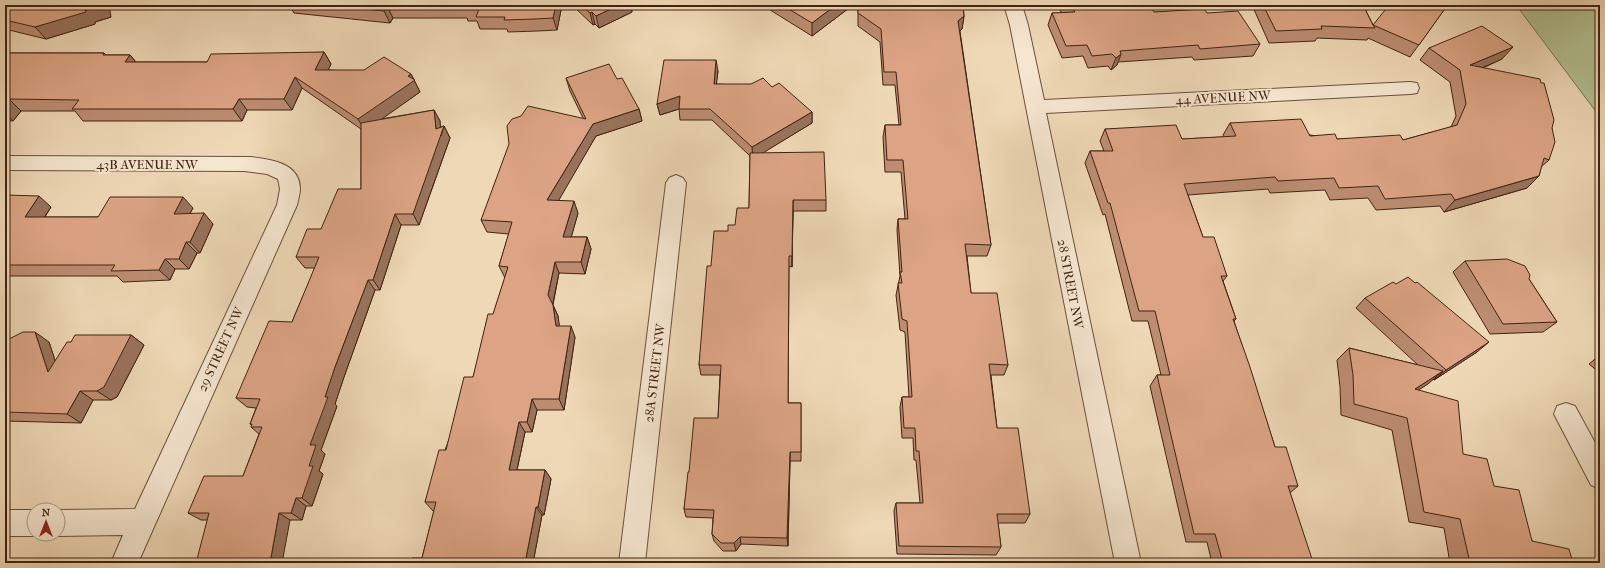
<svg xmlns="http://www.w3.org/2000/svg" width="1605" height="568" viewBox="0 0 1605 568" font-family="'IM FELL French Canon',serif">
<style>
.green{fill:#b3c092;stroke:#7a7252}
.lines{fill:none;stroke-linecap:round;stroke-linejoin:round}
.minor-casing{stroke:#6c503a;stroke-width:2}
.minor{fill:#f5e6d0;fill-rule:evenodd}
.wall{fill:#bd8d72;stroke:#402311}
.shaded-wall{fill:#9a735d;stroke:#402311}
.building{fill:#dca485;stroke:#402311}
.labels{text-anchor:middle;stroke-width:4;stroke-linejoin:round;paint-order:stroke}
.street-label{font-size:13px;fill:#402311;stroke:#f5e6d0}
</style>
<rect width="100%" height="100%" fill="#efd8b6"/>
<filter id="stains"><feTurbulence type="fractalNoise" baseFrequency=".005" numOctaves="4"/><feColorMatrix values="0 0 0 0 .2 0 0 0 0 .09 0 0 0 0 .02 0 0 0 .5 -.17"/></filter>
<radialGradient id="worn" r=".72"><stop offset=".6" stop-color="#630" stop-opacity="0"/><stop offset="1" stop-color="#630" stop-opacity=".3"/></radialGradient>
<!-- green -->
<path class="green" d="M1516 5H1600V117Z"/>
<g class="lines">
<defs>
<path id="minor" d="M1004 5H1022L1028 25 1044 100 1410 82 1417 83 1419 88 1417 93 1410 94 1046 113 1141 563H1115L1010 25Z
M5 156 250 157C271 159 300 163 300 189 300 194 298 200 297 205L138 563H111L123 535 58 536 54 534H58V510L135 509 277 205 280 189 278 179 267 174 244 171 5 170Z
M676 175 683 178 686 183 645 563H619L666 183 669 178Z
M1566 403 1575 406 1600 452V489L1591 485 1554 414 1557 406Z
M5 510H34V534H38L34 536H5Z"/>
</defs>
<!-- minor casing -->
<use href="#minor" class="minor-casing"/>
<!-- minor -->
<use href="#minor" class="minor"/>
</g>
<!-- wall -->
<path class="wall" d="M5 5 111 17 95 22V24L46 39 5 29Z
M289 5H562L557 30 538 31 508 32 507 29H480L477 21H468L467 18H393L390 23 294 13Z
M572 5H631L632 12 599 28 595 24 593 25Z
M767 5H853L812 36 767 8Z
M858 5H963L964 16 962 29 960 31 991 245 987 256H967L971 293 1008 365 1004 375H991L997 428 1030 514 1025 523H998L1001 547 996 555 897 554 894 511 896 503H920L916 460H914L913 438H902L900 407 902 397H909L905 332 900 330 896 295 900 276 897 230 898 219H905L901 172H885L883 137 885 125H899L895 85H883L880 42 858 26Z
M1056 5H1099L1100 7 1154 12 1207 13 1260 44 1253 56 1194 60 1192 57 1118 62 1117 65 1111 70 1108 66 1088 68 1083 56 1062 58 1048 25 1052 13H1062Z
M1252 5H1363L1373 25 1444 10 1410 57 1368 38 1367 40 1317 38 1315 41 1269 43Z
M1429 48 1502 59 1483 68 1552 128 1549 160 1541 167 1539 176 1527 188 1444 212 1440 206 1376 210 1368 198 1330 200 1325 190 1270 193 1268 189 1188 195 1203 237 1227 276 1223 281 1236 319 1234 321 1275 447 1298 486 1290 493 1312 563H1212L1207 542H1186L1150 386 1157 375H1161L1148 321H1132L1105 214 1103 215 1085 163 1090 151H1104L1100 141 1105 129 1182 139 1224 137 1223 135 1230 123 1337 139 1403 140 1451 127 1456 116 1450 82 1420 60Z
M324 52 331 64 328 70 411 74 420 92 381 119 434 110 440 121V127L444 126 450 138 419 225H401L380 290H375L344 377 335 404 337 406 321 450 325 454 319 471 323 474 312 506H306L302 520H201L188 513 243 476 259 434 251 427 252 425 250 424 256 408 247 407 236 398 292 322 315 268H305L296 257 321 229 361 189V129L302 88 292 110H247L242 121H83L75 111H21L13 121 5 120V53H104L106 55H130L136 62H207Z
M718 71 716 84 772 87 812 112V123L762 153 826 200V211H793L792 267 789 266 788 403H801V461H790L788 546 741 544 736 551H723L714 541 712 534 713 518 686 517 684 509 689 472 718 418 720 375H701L699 365 711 266 728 231 735 225 749 208 750 156 712 120H680L679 109 660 115 657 104Z
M566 78 617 79 639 109 642 121 596 136 558 200 578 213 571 237H587L591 249 585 274 559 273 553 305 558 316 559 326 575 337 564 410H537L532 432H525L517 470H545L551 479 544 515H542L533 563H410L422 558 434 511H433L425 502 473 377 505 278 499 266 509 234 487 232 481 220 583 118 570 91Z
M5 195 51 207 45 217H98L193 208 190 213 213 224 200 253H197L189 269H175L170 280 123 282 117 276H5Z
M1465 261 1529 279 1557 322 1543 332 1490 334 1453 272Z
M1365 298 1477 352 1434 380 1433 379 1418 390 1463 454 1494 486 1532 541 1573 563H1450L1444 528 1409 522 1392 430 1341 415 1340 387 1337 360 1349 348 1418 365 1356 308Z
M131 335 144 345 117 397 111 400H93L81 423 5 421V339L49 342 55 361 71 342Z
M1600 355V373L1589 364Z"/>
<!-- shaded-wall -->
<path class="shaded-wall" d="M102 5H109L111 17 95 22V24L46 39 35 27Z
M556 5H562L557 30 553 18Z
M619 5H631L632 12 599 28 596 16Z
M836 5H853L812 36V23Z
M387 6 393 18 390 23 384 11Z
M592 12 595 24 593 25 590 13Z
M964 16 962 29 956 34 958 21Z
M1513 47 1502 59 1461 77 1470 65Z
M324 52 331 64 322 82 315 70Z
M1121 54 1117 65 1111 70 1116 58Z
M130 55 140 67 125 62Z
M716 60 718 71 715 96 714 84Z
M411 74 420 92 365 131 358 119Z
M295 77 302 88 292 110 284 99Z
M680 96 682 108 660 115 657 104Z
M9 99 21 111 13 121 5 112V104Z
M239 99 247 110 242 121 233 109Z
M639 109 642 121 596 136 552 212 547 200 593 124Z
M434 110 440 121 441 136 444 126 450 138 419 225 413 214 436 129Z
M812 112V123L753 159 752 147Z
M1539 176 1527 188 1444 212 1455 200Z
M39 196 51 207 37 228 25 217Z
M183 197 193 208 184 225 174 214Z
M793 200V211L792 267V256Z
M574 201 578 213 568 249 563 237Z
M204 213 213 224 200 253 190 242Z
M395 214 401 225 380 290 373 280Z
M587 237 591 249 585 274 581 262Z
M186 242 197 253 189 269 179 259Z
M165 259 175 269 170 280 159 270Z
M555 262 559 273 552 307 548 295Z
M368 280 375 290 344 377 335 404 337 406 321 450 325 454 319 471 323 474 312 506 302 498 309 466 310 445 325 397 335 367Z
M553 305 558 316 561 337 556 326Z
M571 326 575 337 564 410 559 399Z
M35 332 49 342 62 382 48 372Z
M131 335 144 345 117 397 111 400 97 391Z
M1489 342 1477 352 1434 380 1446 370Z
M1443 371 1428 384 1401 401 1415 389Z
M80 391 93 400 81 423 67 414Z
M532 399 537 410 532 432 527 422Z
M519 422 525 432 515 479 509 470Z
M790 452V461L788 546 787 538Z
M545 470 551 479 544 515 538 507Z
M296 498 306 506 302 520 291 513Z
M536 507 542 515 533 563H525Z
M279 513 290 520 282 563H270Z
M740 537 741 544 736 551 734 543Z"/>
<!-- building -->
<path class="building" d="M5 5H102L85 10 86 12 35 27 5 20Z
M327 5H556L553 18 535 19 504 20 505 17H476L479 9H463L464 6H387L384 11Z
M581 5H619L596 16 592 12 590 13Z
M782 5H836L812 23Z
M858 5H963L964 16 958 21 991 245 965 244 971 293H997L1008 365 989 364 997 428H1018L1030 514H997L1001 547 899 546 896 503H923L919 451H916L915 428H904L902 397H912L907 321 902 319 898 283H902L900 272H902L898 219H908L903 160H887L885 125H901L896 72H884L881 29 858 13Z
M1069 5H1099L1100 7 1134 5H1150L1154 12 1204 9 1207 13 1238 11 1260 44 1200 49 1198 45 1120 51 1121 54 1116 58 1112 54 1092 56 1087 45 1066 46 1052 13 1075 12Z
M1263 5H1363L1373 25 1389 5H1431L1444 10 1419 45 1373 25 1375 28 1321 26 1322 29 1276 31Z
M1482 26 1513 47 1470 65 1540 79 1541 83H1544L1554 120 1552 128 1555 142 1549 160 1544 158 1539 176 1455 200 1451 194 1385 199 1378 186 1339 188 1334 178 1278 181 1275 177 1184 184 1203 237H1214L1227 276H1221L1236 319H1233L1250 367 1275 447H1286L1298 486H1288L1313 562 1312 563H1223L1215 534H1194L1157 375H1170L1155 311H1139L1110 203H1108L1090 151H1113L1105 129 1176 125 1182 139 1236 136 1230 123 1301 119 1310 136 1335 134 1337 139 1400 135 1403 140 1457 125 1466 104 1460 70 1429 48Z
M324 52 315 70H364L384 57 411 74 408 76 415 80 358 119 295 77 284 99H239L233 109H72L79 100 9 99 5 104V53H104L103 55H130L125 62H207L211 54Z
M664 60H716L714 84H751L763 78 772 87 779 83 812 112 752 147 710 109H679L680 96 657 104Z
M609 64 617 79 622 78 639 109 593 124 547 200 574 201 563 237H587L581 262H555L548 295 553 305 556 326H571L559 399H532L527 422H519L509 470H545L538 507H536L525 563H410L412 558H422L436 502H425L439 450H446L464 377H473L488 314H493L508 267 499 266 512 222 481 220 509 144 507 126 512 119 521 116 528 106 586 119 566 78Z
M434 110 436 129 444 126 413 214H395L373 280H368L335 367 325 397H328L310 445H316L309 466H313L302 498H296L291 513H279L270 563H196L209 513H188L204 476H243L262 427H251L252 424H250L260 399 236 398 269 321 292 322 319 257H296L307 229H321L338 189H361V123Z
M824 152 826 200H793L792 256H789L788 403H801V452H790L787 538 740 537 734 543H721L712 534 714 510 684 509 688 472H689L694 418H718L721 365H699L707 266H711L714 231H728V225H735L737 208H749L750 153Z
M5 195 39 196 25 217H98L110 197H183L174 214 204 213 190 242H186L179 259H165L159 270 111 271 115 265H5Z
M1507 259 1525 266 1530 275 1529 279 1557 322 1503 324 1465 261Z
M1408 277 1415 283 1417 282 1489 342 1446 370 1365 298 1393 282 1396 284Z
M23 332H35L48 372 67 342H71L75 335H131L104 387 97 391H80L67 414 5 412V339H9Z
M1349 348 1443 371 1415 389 1458 401 1463 454 1487 459 1494 486 1519 490 1532 541 1569 549 1573 563H1470L1460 519 1424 512 1407 418 1354 404 1353 375Z"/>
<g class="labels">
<!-- street labels -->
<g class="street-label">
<text transform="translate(1223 97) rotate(-3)" y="5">44 AVENUE NW</text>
<text x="147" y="169">43B AVENUE NW</text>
<text transform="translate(1071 284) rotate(79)" y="5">28 STREET NW</text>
<text transform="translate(220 349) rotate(-65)" y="5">29 STREET NW</text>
<text transform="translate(654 373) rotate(-83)" y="5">28A STREET NW</text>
</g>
</g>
<!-- margin -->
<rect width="1605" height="568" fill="none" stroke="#efd8b6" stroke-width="20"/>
<rect x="6" y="6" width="1593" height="556" fill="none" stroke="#402311" stroke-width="2"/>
<rect x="10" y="10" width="1585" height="548" fill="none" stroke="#402311"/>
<!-- north arrow -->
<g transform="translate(46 522)"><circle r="19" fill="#f5e6d0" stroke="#ad9884"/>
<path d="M0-3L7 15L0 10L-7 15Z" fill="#8f2418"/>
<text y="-6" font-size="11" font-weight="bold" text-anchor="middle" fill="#402311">N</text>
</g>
<rect width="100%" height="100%" filter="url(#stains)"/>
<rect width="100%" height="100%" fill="url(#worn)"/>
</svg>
